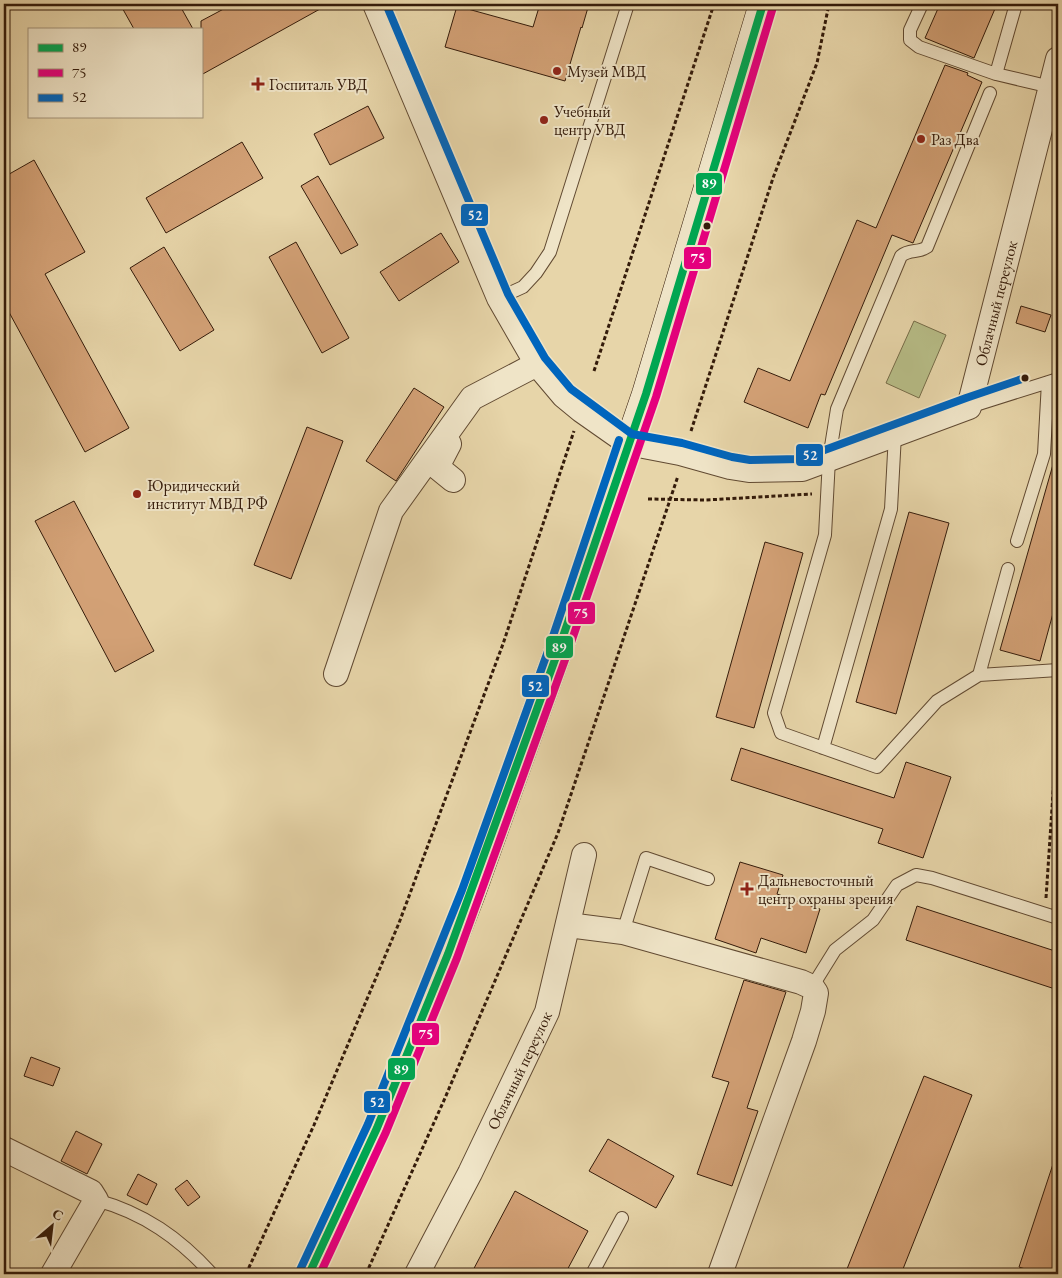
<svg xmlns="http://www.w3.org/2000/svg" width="1062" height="1278" viewBox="0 0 1062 1278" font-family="'EB Garamond',serif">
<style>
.grass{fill:#b7bd87;stroke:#766c48}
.building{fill:#d3a176;stroke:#341b0a}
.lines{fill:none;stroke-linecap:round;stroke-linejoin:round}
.lane-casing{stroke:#614a32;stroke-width:14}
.street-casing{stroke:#614a32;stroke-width:26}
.secondary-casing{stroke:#341b0a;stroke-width:29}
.path{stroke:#341b0a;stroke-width:3;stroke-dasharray:4 2.5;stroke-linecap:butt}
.lane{stroke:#efe4c7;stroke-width:12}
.street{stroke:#efe4c7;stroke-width:24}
.secondary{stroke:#efe4c7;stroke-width:28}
.bus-1-casing{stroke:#efe4c7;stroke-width:11}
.bus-2-casing{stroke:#efe4c7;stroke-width:11}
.bus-3-casing{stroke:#efe4c7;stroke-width:11}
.bus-1{stroke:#00a651;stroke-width:8}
.bus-2{stroke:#e5007d;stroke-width:8}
.bus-3{stroke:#0065bd;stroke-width:8}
.poi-dot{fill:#8f2418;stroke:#efe4c7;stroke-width:2}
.bus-dot{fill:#341b0a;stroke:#efe4c7;stroke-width:2}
.labels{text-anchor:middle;stroke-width:4;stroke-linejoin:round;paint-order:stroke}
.poi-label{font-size:16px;fill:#341b0a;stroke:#efe4c7;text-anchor:start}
.street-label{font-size:16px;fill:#341b0a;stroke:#efe4c7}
.line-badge{stroke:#efe4c7;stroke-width:2}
.badge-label{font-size:14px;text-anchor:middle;font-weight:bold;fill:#fff}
</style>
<rect width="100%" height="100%" fill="#e7d5a9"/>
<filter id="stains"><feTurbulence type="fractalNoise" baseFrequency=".004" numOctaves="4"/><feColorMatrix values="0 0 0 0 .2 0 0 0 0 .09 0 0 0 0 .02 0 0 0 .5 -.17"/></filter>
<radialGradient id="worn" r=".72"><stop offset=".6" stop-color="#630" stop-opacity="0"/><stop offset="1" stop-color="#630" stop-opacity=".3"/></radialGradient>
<!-- grass -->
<path class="grass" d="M914 321 946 335 919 398 886 383Z"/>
<!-- building -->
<path class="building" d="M120 4H179L193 29H134Z
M233 4H329L201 75V21Z
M540 4H589L582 28 581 27 565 81 445 47 457 6 533 27Z
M940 4H997L974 58 925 38Z
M945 65 968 73 967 75 982 82 913 243 892 235 825 395 821 394 808 428 744 402 758 368 790 381 857 220 876 228Z
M368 106 384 138 330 165 314 134Z
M242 142 263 178 166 233 146 198Z
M34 160 85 252 45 274 129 428 85 452 4 303V177Z
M318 176 358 245 341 254 301 186Z
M441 233 459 262 399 301 380 272Z
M296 242 349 338 322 353 269 257Z
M164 247 214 330 180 351 130 268Z
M1021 306 1051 315 1045 332 1016 323Z
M414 388 444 407 396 481 366 461Z
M307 427 343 441 291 579 254 565Z
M1054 461 1058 462V595L1040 661 1000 650Z
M74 501 154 651 115 672 35 521Z
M909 512 949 523 896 714 856 702Z
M765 542 803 553 754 728 716 717Z
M741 748 894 798 906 762 951 777 923 858 878 843 883 829 731 780Z
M740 862 783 875 777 894 820 909 806 953 761 938 756 953 715 939Z
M917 906 1058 952V990L906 940Z
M744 980 786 992 747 1108 758 1111 732 1186 697 1174 729 1082 712 1077Z
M31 1057 60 1068 53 1086 24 1076Z
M924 1076 972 1095 901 1274H845Z
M76 1131 102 1144 87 1174 61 1161Z
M608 1139 674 1176 656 1208 589 1171Z
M1055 1158 1058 1159V1274H1041L1019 1267Z
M138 1174 157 1184 147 1205 127 1195Z
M187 1180 200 1197 188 1206 175 1189Z
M515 1191 588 1231 565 1274H471Z"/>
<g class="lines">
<defs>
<path id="lane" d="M922 4 910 30V40L919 47 996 74 1051 87
M996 74 1016 4
M499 298 523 287 536 273 550 252 628 4
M969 407 1058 379
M1017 541 1044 454 1048 382
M1008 569 979 675 1058 670
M979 675 937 701 877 767 781 733 774 713 825 535 829 459 837 409 901 256C909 249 919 253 927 247L990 93
M823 748 891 509 895 434
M623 932 646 858 708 879
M812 987 835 950 873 920 897 885 916 875 932 878 1058 918
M96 1200C144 1213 179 1238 212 1274
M592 1274 622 1218"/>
<g id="street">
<path id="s1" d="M375 4 499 298 537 364 564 396 581 410 628 443 680 453 730 467 749 470 802 469 969 407 1058 59"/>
<path d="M449 444 437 467 453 480"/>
<path d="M336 674 391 511 472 398 537 364"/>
<path d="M568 925 623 932 801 982 812 987 816 993 813 1011 804 1041 720 1274"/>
<path d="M4 1149 91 1192 96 1200 53 1274"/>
<path id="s2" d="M417 1274 470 1173 547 1012 584 855"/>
</g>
<path id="secondary" d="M309 1274 377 1128 448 954 471 894 557 654 646 394 763 4"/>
</defs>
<!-- lane casing -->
<use href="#lane" class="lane-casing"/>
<!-- street casing -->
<use href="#street" class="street-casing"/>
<!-- secondary casing -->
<use href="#secondary" class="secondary-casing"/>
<!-- path -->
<path class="path" d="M594 371 714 4
M691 431 773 178 817 63 829 4
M648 499 706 500 812 494
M1046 898 1058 719
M246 1274 314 1125 399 923 503 644 574 431
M366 1274 445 1098 558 833 678 476"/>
<!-- lane -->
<use href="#lane" class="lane"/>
<!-- street -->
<use href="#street" class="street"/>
<!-- secondary -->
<use href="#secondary" class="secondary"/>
<defs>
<path id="bus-1" d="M309 1274 377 1128 448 954 557 654 646 394 763 4"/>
<path id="bus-2" d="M320 1274 386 1132 457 958 566 657 656 397 773 7"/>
<path id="bus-3" d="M386 4 508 294 545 358 571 389 632 434 682 443 732 457 750 460 800 459 966 398 1025 378
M300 1270 368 1124 462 890 548 651 619 440"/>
</defs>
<!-- bus-1 casing -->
<use href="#bus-1" class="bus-1-casing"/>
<!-- bus-2 casing -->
<use href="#bus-2" class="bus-2-casing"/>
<!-- bus-3 casing -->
<use href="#bus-3" class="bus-3-casing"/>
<!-- bus-1 -->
<use href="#bus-1" class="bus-1"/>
<!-- bus-2 -->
<use href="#bus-2" class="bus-2"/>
<!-- bus-3 -->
<use href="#bus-3" class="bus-3"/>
</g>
<!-- markers -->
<g class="poi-dot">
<circle cx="557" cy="71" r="5"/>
<path d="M255.5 76.5h5v5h5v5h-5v5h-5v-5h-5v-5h5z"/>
<circle cx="544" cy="120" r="5"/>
<circle cx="921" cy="139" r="5"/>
<circle cx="137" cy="494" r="5"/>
<path d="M744.5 881.5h5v5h5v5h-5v5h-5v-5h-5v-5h5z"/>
</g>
<g class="bus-dot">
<circle cx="707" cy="226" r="4.5"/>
<circle cx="1025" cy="378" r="4.5"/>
</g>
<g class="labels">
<!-- poi labels -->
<g class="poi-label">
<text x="567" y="77">Музей МВД</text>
<text x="269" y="90">Госпиталь УВД</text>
<text x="554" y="117">Учебный<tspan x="554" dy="18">центр УВД</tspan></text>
<text x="931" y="145">Раз Два</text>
<text x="147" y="491">Юридический<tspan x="147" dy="18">институт МВД РФ</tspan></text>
<text x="758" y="886">Дальневосточный<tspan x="758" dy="18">центр охраны зрения</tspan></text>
</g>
<!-- street labels -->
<g class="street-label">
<text dy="6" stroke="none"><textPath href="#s1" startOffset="979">Облачный переулок</textPath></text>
<text dy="6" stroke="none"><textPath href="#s2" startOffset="228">Облачный переулок</textPath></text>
</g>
</g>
<g class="line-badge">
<rect x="695" y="172" width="28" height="24" rx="5" fill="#00a651"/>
<rect x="460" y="203" width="29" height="24" rx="5" fill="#0065bd"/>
<rect x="683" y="246" width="29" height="24" rx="5" fill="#e5007d"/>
<rect x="795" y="443" width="29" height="24" rx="5" fill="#0065bd"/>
<rect x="567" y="601" width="29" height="24" rx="5" fill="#e5007d"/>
<rect x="545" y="635" width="29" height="24" rx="5" fill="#00a651"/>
<rect x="521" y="674" width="29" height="24" rx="5" fill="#0065bd"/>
<rect x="411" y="1022" width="29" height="24" rx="5" fill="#e5007d"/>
<rect x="387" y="1057" width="29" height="24" rx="5" fill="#00a651"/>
<rect x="363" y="1090" width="28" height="24" rx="5" fill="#0065bd"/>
</g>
<g class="badge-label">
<text x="709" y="188">89</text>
<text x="475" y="220">52</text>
<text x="698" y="263">75</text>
<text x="810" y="460">52</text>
<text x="581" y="618">75</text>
<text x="559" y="652">89</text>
<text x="535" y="691">52</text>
<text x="426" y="1039">75</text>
<text x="401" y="1074">89</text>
<text x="377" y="1107">52</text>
</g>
<!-- margin -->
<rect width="1062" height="1278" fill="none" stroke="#e7d5a9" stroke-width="20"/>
<rect x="5" y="5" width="1052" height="1268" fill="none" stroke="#341b0a" stroke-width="2.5"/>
<rect x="10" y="10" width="1042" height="1258" fill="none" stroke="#341b0a"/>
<!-- legend -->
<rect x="28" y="28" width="175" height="90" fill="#efe4c7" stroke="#a4947b"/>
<rect x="38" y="44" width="25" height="8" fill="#00a651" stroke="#a4947b"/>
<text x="72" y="52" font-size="15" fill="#341b0a">89</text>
<rect x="38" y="69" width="25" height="8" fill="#e5007d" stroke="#a4947b"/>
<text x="72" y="78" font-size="15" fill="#341b0a">75</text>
<rect x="38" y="94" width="25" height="8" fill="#0065bd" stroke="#a4947b"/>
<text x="72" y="102" font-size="15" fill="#341b0a">52</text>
<!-- north arrow -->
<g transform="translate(52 1226) rotate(28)" stroke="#efe4c7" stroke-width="4" paint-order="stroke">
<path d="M0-4L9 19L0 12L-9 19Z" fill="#341b0a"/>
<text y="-8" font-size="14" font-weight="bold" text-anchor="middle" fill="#341b0a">С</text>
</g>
<rect width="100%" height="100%" filter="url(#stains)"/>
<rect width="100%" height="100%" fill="url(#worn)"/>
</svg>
